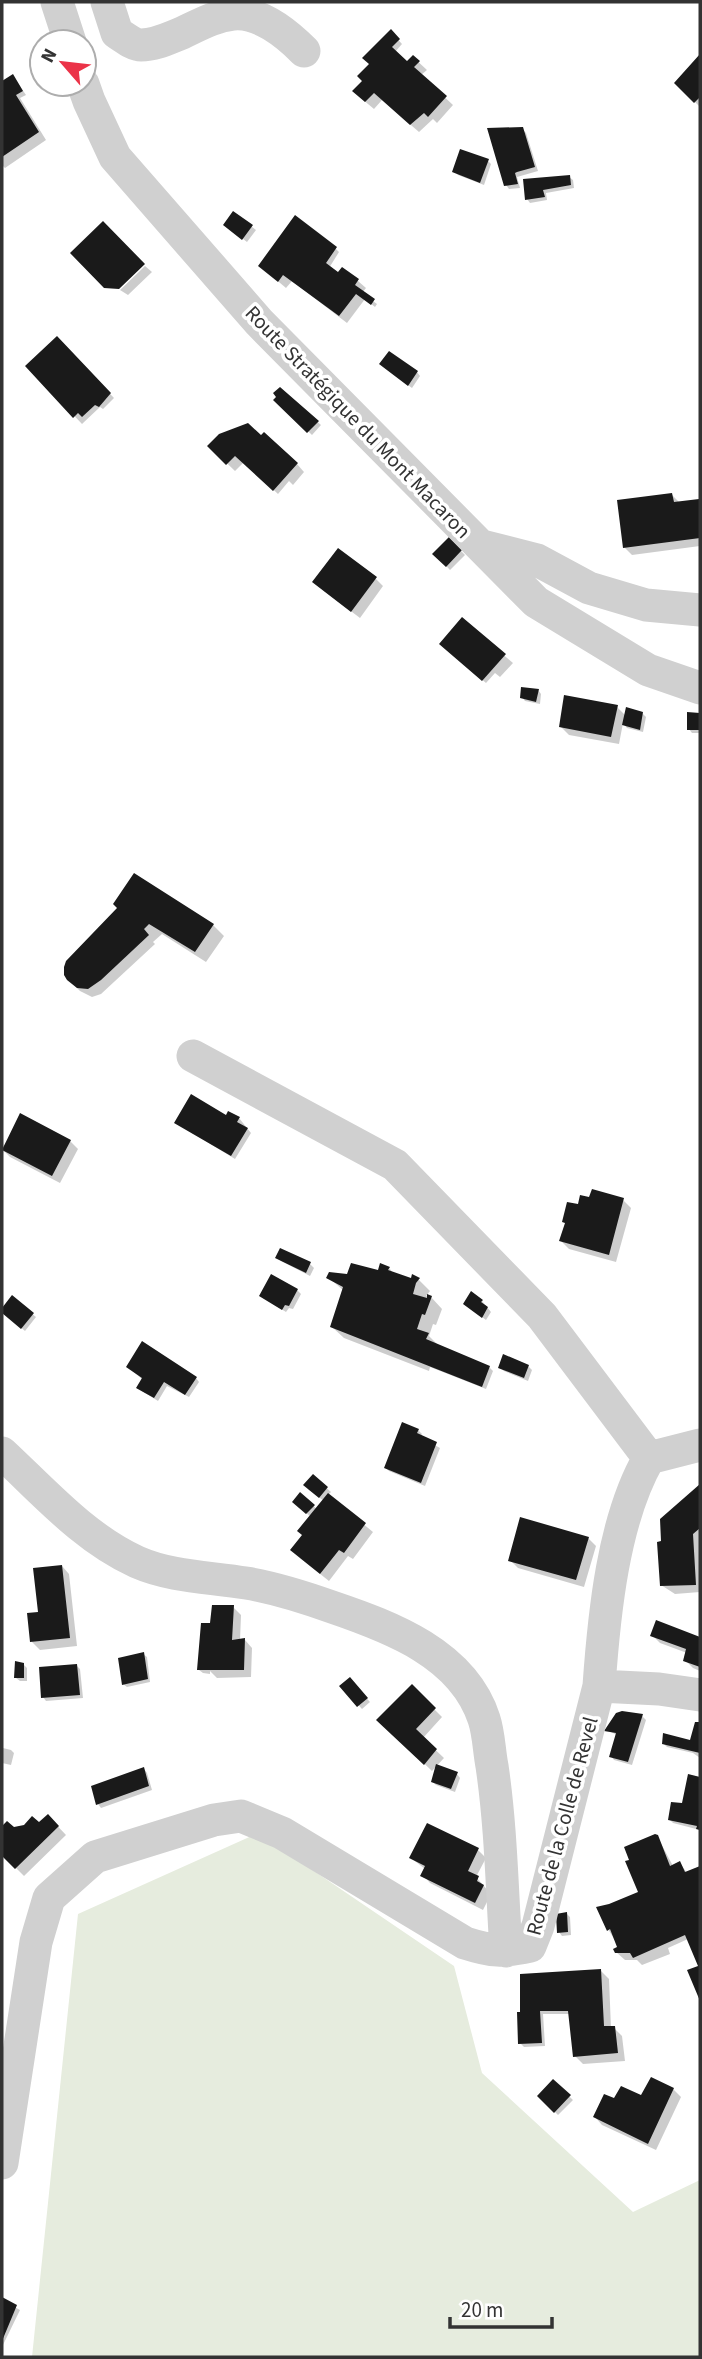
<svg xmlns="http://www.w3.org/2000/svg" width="702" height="2359" viewBox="0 0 702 2359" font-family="'Source Sans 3',sans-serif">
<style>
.green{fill:#e6ecde}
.shadow{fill:#0003}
.building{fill:#1a1a1a}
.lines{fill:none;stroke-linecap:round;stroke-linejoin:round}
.minor{stroke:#d0d0d0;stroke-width:33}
.labels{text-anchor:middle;stroke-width:7;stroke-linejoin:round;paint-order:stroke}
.street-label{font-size:21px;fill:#333;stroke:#fff}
</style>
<rect width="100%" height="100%" fill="#fff"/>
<!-- green -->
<path class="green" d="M258 1833 454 1966 482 2073 633 2212 700 2180V2357H32L78 1914Z"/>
<!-- shadow -->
<path class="shadow" d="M391 32 402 44 395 52 407 63 413 57 427 70 421 75 453 105 437 123 433 119 419 132 382 100 374 109 362 99 364 81Z
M700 56V107L676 83Z
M13 76 26 95 20 98 46 140 5 168 2 165V83Z
M522 129 526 133 538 171 517 177 520 188 509 189 506 185Z
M488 161 491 164 484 185 458 175 454 171Z
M569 177 573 180 574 188 546 193 547 200 530 203 527 199 525 180Z
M234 213 256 230 247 242 229 228Z
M336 249 339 252 329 268 338 274 342 269 358 281 366 288 362 293 377 304 375 307 365 299 347 323 292 281 286 288 260 266Z
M145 266 152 272 128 295 120 290Z
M57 338 114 398 103 409 100 407 82 424 27 366Z
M385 368 417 372 420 376 412 388Z
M280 389 321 425 312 435 276 400Z
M209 446 297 464 304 472 293 485 289 481 278 494 244 462 235 471Z
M672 495 680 503 698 501 700 503V546L632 555 624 547Z
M449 539 465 555 450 570 435 554Z
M376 579 383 586 360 618 323 590Z
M462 619 513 663 500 677 495 673 486 683 473 672Z
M538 690 541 694 540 704 525 701 522 697Z
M617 707 626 716 642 713 646 717 643 732 627 728 623 723 619 744 569 735 561 727Z
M689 714 700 715V733H692L689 729Z
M120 908 213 925 224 936 206 962 162 934 153 942 155 944 101 994 92 997 80 991 71 982Z
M21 1115 70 1141 78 1149 60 1183 10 1157 2 1149Z
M226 1117 239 1118 251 1133 235 1159 176 1123Z
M623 1200 631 1208 616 1262 569 1249 561 1241 567 1224 584 1208Z
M281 1250 310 1264 314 1268 310 1276 281 1261 277 1258Z
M389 1268 394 1274 412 1280 413 1277 419 1280 430 1291 426 1296 431 1297 442 1309 436 1325 433 1324 429 1336 440 1347 489 1367 493 1371 486 1389 430 1367 429 1371 344 1338 332 1327 344 1291 328 1277 379 1273Z
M297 1290 301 1294 293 1309 289 1308 286 1312 265 1299Z
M472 1294 482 1301 491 1312 486 1320 469 1307Z
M12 1298 36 1317 25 1331 2 1311Z
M528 1366 532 1370 528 1381 504 1371 500 1368Z
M128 1367 196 1378 199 1382 189 1397 167 1386 158 1401 142 1391 143 1380Z
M418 1430 422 1434 420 1437 440 1448 425 1486 389 1471 386 1468Z
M313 1476 331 1492 328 1495 373 1532 353 1559 348 1556 329 1581 300 1558 304 1536 311 1517 298 1506 300 1495 317 1509 324 1501 308 1489Z
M700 1487V1592L675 1594 661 1585 662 1520Z
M588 1538 596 1546 584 1587 518 1568 510 1560Z
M62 1566 69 1574 77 1646 40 1650 32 1642 39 1614Z
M233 1607 241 1615 240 1641 245 1640 252 1648 251 1677 217 1678 210 1671V1674L203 1673 199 1670Z
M657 1622 700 1639V1671L693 1668 685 1660 687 1653 660 1643 652 1635Z
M143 1654 147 1657 150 1682 127 1687 123 1684Z
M23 1664 27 1668V1681H20L16 1678Z
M77 1666 80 1669 83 1698 46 1701 43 1697Z
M349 1679 370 1702 362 1709 341 1686Z
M412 1687 442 1717 423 1738 444 1758 432 1771 379 1720Z
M642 1716 646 1720 632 1765 614 1760 611 1756 617 1735 607 1730Z
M697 1724H700V1758L693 1753 667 1747 664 1744H691Z
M3 1748 11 1750 14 1753 11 1765 2 1763Z
M144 1769 147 1773 152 1790 101 1808 98 1804Z
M457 1774 460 1778 455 1792 436 1785 433 1782Z
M700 1778V1830L673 1823 669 1819 683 1805Z
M48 1816 66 1835 24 1876 2 1854V1828L7 1823 14 1828 40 1825Z
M657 1836 673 1866 680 1863 687 1873 700 1868V1966L688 1939 668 1948 670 1954 642 1965 637 1960H625L616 1952 619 1947 608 1929 640 1893Z
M478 1850 486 1858 476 1877 491 1894 483 1910 430 1883 423 1875 425 1869 411 1858Z
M567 1914 570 1917 571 1935 562 1936 559 1932Z
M601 1971 609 1979 611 2028H614L622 2036 625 2061 583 2064 575 2056 570 2014H543L545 2046 524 2047 520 2043 519 2014Z
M553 2081 573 2100 558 2115 539 2096Z
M673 2089 681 2097 656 2150 602 2125 595 2117 615 2100 642 2097Z
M2 2300 20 2310 2 2347Z"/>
<!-- building -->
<path class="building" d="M391 29 400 39 392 47 407 61 413 55 420 61 414 67 447 96 428 117 424 113 410 125 374 93 365 102 352 91 362 81 357 76 369 64 362 58Z
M700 54V97L694 103 674 83Z
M13 74 23 91 16 95 39 132 2 157V81Z
M523 127 535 167 517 172 515 173 518 184 504 186 487 128Z
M460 149 489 159 480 183 452 172Z
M570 175 571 185 543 190 545 197 525 200 523 179Z
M233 211 253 225 242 240 223 225Z
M295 215 337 247 326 263 338 272 342 267 359 279 355 285 375 299 371 305 356 294 339 316 283 275 278 282 258 266Z
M103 221 145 264 119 289 104 288 70 253Z
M57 336 111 393 99 407 95 405 82 417 78 413 73 418 25 366Z
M389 351 418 371 408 386 379 364Z
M280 387 319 421 307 433 273 400 276 397 273 393Z
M248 423 261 435 264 432 298 463 273 491 235 456 226 465 207 446 219 434Z
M672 493 674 502 699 499 700 538 623 548 617 500Z
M449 537 462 550 446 567 432 554Z
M338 548 377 577 351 612 312 582Z
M462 617 506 654 482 681 439 644Z
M521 687 539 689 536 702 520 698Z
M564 695 618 705 611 737 559 727Z
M626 707 643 712 640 730 622 725Z
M687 712 700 713V730H687Z
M134 873 214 924 195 952 149 924 144 929 149 935 101 980 88 989 77 988 67 980 64 975V967L66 961 117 908 113 904Z
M191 1094 226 1115 228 1111 240 1117 237 1122 248 1128 231 1156 174 1123Z
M20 1113 71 1140 52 1176 2 1150Z
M592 1189 624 1198 609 1255 559 1241 565 1223 562 1222 567 1202 578 1204 580 1195 589 1197Z
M280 1248 311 1262 306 1273 275 1258Z
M351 1263 378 1270 380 1263 390 1267 388 1270 411 1278 412 1274 420 1278 416 1283 413 1294 427 1298V1294L432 1296 425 1315 422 1314 417 1329 429 1333 426 1339 490 1366 482 1387 330 1327 343 1287 326 1278 329 1272 347 1274Z
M271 1274 298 1289 289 1306 285 1305 282 1310 259 1296Z
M471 1291 483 1300 481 1302 488 1307 482 1318 463 1304Z
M12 1295 34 1313 21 1329 2 1313V1308Z
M142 1341 197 1377 185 1395 164 1382 154 1398 136 1388 142 1378 126 1367Z
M503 1354 529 1365 524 1378 498 1368Z
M402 1422 419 1429 417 1433 437 1442 421 1483 384 1468Z
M313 1474 328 1487 319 1498 303 1485Z
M700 1484V1528L693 1534 696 1585 660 1586 657 1542 661 1541 660 1519Z
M300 1492 315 1505 306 1514 292 1502Z
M328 1493 366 1523 344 1553 339 1550 320 1574 290 1550 302 1535 297 1531Z
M520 1517 589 1537 576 1580 508 1561Z
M62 1565 70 1638 30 1642 27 1613 38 1612 33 1568Z
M212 1605H234L232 1640 245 1638 244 1670H197L201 1623H210Z
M656 1620 700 1637V1667L683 1661 686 1649 650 1636Z
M144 1652 148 1679 122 1685 118 1658Z
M15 1661 24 1663V1678H14Z
M77 1664 80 1695 41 1698 39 1667Z
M350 1677 368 1698 357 1707 339 1686Z
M412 1684 436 1708 416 1729 437 1749 424 1765 376 1720Z
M622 1711 643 1714 628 1762 609 1757 616 1733 604 1731 616 1713Z
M695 1722H700V1753L662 1744 663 1733 690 1740Z
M436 1764 458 1772 451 1789 431 1782Z
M144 1767 149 1786 96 1805 91 1786Z
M688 1774 700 1777V1830L696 1829 697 1826 668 1820 671 1802 682 1803Z
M48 1814 59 1826 15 1869 2 1856V1826L7 1821 14 1827 24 1825 32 1816 39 1822Z
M427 1823 479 1848 468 1871 479 1876 477 1881 484 1885 475 1903 420 1876 425 1866 409 1858Z
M655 1834 658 1835 670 1866 680 1861 685 1872 700 1866V2001L687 1970 698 1966 685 1935 633 1958 630 1953H615L613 1949 617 1947 610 1929 607 1931 596 1907 609 1904 638 1892 625 1861 629 1860 624 1847Z
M567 1912 568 1932 557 1933 556 1914Z
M601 1969 604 2026H615L618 2053 573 2057 568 2011H540L542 2043 518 2044 517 2012H520V1974Z
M651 2077 674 2088 648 2144 593 2117 604 2094 614 2098 621 2086 641 2095Z
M553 2079 571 2095 554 2113 537 2096Z
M2 2297 17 2305 2 2341Z"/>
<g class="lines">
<!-- minor -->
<path class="minor" d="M57 2 70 42
M107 2 117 33C124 37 133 45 141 45 156 45 169 38 182 33 199 25 215 16 233 14 259 11 287 34 304 51
M83 84 89 101 115 157 259 322 536 602 648 670 700 688
M482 546 537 560 589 588 646 605 700 610
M193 1056 395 1165 542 1316 649 1458
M2 1453C44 1492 84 1538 137 1562 171 1577 210 1577 246 1583 276 1588 304 1597 332 1607 391 1627 463 1654 484 1719 489 1734 489 1751 492 1766 501 1827 502 1889 506 1951
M599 1686C604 1615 613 1520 649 1458L700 1445
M2 2163 36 1942 49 1898 95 1857 214 1820 241 1816 282 1833 465 1943C493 1952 502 1952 530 1946L538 1926 599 1686 659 1689 700 1695"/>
</g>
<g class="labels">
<!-- street labels -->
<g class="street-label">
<text transform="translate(358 422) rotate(46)" y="7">Route Stratégique du Mont Macaron</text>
<text transform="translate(562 1826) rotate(-75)" y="7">Route de la Colle de Revel</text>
</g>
</g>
<!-- border -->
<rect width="702" height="2359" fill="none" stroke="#333333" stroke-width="7"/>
<!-- north arrow -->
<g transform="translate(63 63) rotate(298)"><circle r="33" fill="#ffffff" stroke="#adadad" stroke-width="2"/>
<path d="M0-5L12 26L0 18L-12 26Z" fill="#eb3348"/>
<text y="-10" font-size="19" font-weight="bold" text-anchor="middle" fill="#333333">N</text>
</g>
<!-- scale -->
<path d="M450 2317v10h102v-10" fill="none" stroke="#333333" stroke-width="3.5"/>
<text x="461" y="2317" font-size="21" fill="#333333" stroke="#ffffff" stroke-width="5" paint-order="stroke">20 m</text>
</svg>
